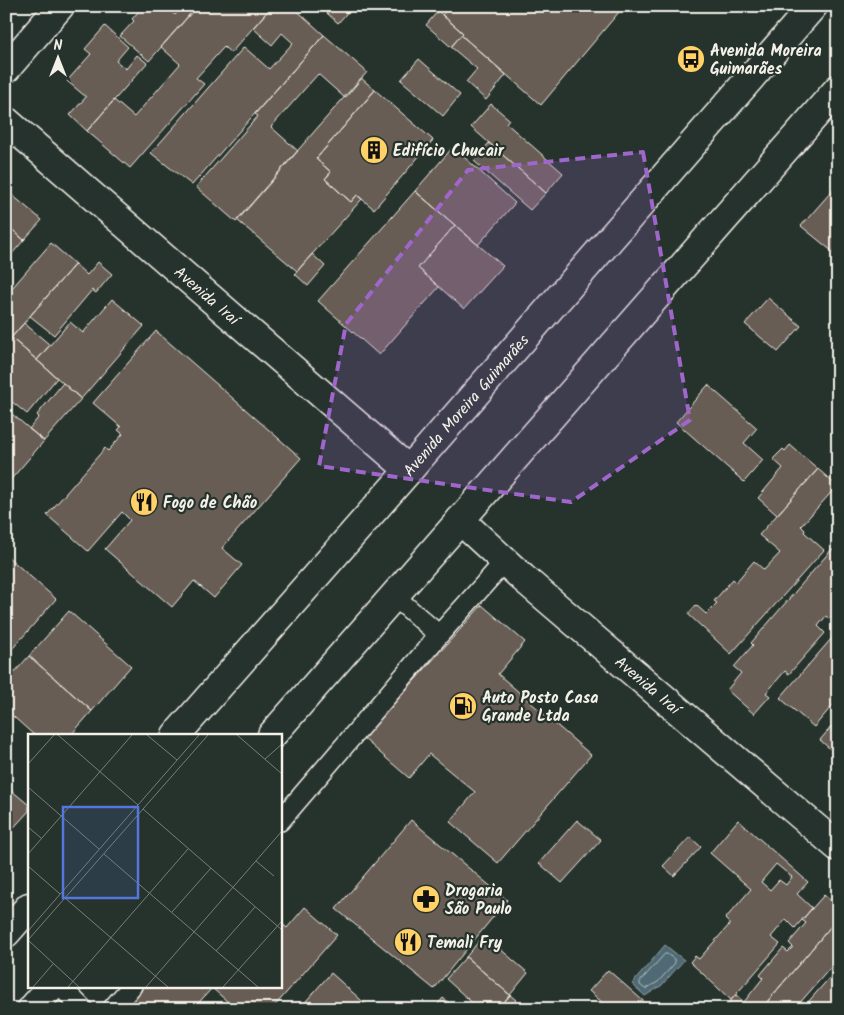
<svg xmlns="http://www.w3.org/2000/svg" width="844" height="1015" viewBox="0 0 844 1015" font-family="Kalam,sans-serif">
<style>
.water{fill:#506b75;stroke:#92a1a3}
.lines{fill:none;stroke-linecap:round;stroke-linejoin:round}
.shore{stroke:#b2bbba;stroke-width:1}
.building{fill:#685d55;stroke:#f4f1e8;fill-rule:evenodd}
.lane-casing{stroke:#f4f1e8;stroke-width:22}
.street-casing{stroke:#f4f1e8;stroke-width:31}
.highway-casing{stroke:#f4f1e8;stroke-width:31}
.lane{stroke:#26332d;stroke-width:19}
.street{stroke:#26332d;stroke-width:28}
.highway{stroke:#26332d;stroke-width:28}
.marked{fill:#9f67cb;fill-opacity:0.2;stroke:#9f67cb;stroke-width:4;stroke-dasharray:10 6;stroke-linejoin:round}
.labels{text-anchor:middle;stroke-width:4.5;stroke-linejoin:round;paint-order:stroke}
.poi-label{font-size:16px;font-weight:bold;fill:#f4f1e8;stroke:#26332d;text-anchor:start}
.street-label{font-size:16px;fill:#f4f1e8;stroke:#26332d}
.inset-road{fill:none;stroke:#787f78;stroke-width:1}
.view{fill:#5377dc;fill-opacity:0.15;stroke:#5377dc;stroke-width:2.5}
.inset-edge{fill:none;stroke:#f4f1e8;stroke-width:2.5}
</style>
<rect width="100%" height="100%" fill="#26332d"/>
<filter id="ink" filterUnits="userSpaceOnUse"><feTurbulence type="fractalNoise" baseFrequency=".02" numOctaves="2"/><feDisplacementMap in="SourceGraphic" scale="10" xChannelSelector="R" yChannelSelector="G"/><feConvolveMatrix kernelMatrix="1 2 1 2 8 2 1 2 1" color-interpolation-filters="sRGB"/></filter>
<g filter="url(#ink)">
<!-- water -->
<path class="water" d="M665 945 684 960 661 986 645 996 632 984Z"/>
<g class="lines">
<!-- shore -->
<path class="shore" d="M665 954H667L674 959 675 963 658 982 645 989 640 985V982Z"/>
</g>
<!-- building -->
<path class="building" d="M143 6H165L175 15 183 6H187L193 11 149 61 120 36 134 21 132 19Z
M197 6H272L231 53 224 47 196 78 204 84 130 168 87 131 114 100 134 117 180 64 161 47Z
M272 6H292L324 35 192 185 151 153 244 47 269 69 293 43 282 33 272 45 253 28Z
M319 6H353L338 23Z
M450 6H624L541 105 461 35 463 33 442 15Z
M438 11 463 33 451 47 426 25Z
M105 26 128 47 116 61 126 69 137 55 147 63 87 131 70 115 86 97 67 81 91 54 85 49Z
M324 35 367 72 345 98 318 74 271 127 298 151 236 222 196 187 258 116 255 114Z
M461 35 506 75 486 100 466 82 477 69 451 47Z
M419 59 460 95 443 116 401 80Z
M361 78 375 90 316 159 331 172 325 179 351 202 357 195 362 199 297 271 237 220Z
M375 90 433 140 374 209 357 195 351 202 325 179 331 172 316 159Z
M491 104 509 119 506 123 563 173 546 193 471 127Z
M489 143 546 193 530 210 474 161Z
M453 147 515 203 478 245 415 191Z
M838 184V256L801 226Z
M6 190 42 220 24 240 6 224Z
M415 191 455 225 418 268 439 287 379 355 318 301Z
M6 224 24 240 11 255 6 251Z
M455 225 503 266 464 309 418 268Z
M51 243 75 264 11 338 6 333V295Z
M312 254 325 266 308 286 295 274Z
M98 262 112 274 96 293 92 290 54 335 30 316 75 264 87 275Z
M768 298 801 326 778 352 745 324Z
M112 299 144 326 81 399 37 360 70 322 83 333Z
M24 323 50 345 37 360 11 338Z
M156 331 301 458 222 548 242 565 214 598 194 581 172 607 105 549 130 520 122 512 88 551 47 515 105 448 108 451 123 434 118 430 121 427 93 403Z
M6 333 57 378 27 414 6 397Z
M63 383 81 399 44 441 29 429 39 417 37 415Z
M708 385 757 428 744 443 763 460 744 482 676 422Z
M12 414 44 441 7 484 6 420Z
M790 445 818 469 777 515 758 498 783 468 773 459 783 449 785 451Z
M818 469 837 486 801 526 805 530 804 532 824 550 731 654 688 614 696 605 706 614 717 603 714 601 733 579 736 582 754 561 764 570 780 553 759 535Z
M838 545V610L829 619 826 616 818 626 825 633 789 674 785 671 766 693 770 696 754 714 727 690 741 673 734 667 753 645 751 643 832 549 833 551Z
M6 555 56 599 6 656Z
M482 605 525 642 498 674 591 755 498 863 450 822 475 792 429 754 409 778 363 738Z
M69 611 131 666 92 711 29 656Z
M838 631V699L814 727 780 698Z
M29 656 92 711 71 735H34L6 710V682Z
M838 719V756L820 740Z
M6 786 29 805V811L6 836Z
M411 820 507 900 434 989 336 909Z
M577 820 601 840 562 883 539 863Z
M738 820 808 882 797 894 812 908 795 928 786 919 771 937 780 944 731 1000 690 962 695 956 699 959 730 924 725 919 751 889 710 853ZM776 864 792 877 786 885 779 880 770 890 761 882Z
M690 837 701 847 674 876 663 866Z
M824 895 838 907V918L761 1009H723L736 995 744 1002 763 978 760 975 783 948 788 952 793 947 789 943 806 923 802 920Z
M305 907 337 935 272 1009H236L212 988 193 1009H120L140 986H280V922L287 928Z
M838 918V959L798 1005 794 1002 788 1009H761Z
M484 935 528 973 510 995 466 957Z
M466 957 510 995 498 1009H479L446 979Z
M838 968V1009H802Z
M608 970 650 1007 654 1002 662 1009H610L589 991Z
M331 973 371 1009H299Z
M510 995 516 1000 508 1009H498Z
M443 998 456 1009H434Z"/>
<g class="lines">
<defs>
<path id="lane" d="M394 596 439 635
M280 821 439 635 505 561
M60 986 83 1009
M112 1009 132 986"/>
<g id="street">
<path d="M6 69 60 6"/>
<path id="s1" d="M6 121 409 470"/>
<path id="s2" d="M460 520 523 578 838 847"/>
</g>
<g id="highway">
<path id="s3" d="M176 735 409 470 813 6"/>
<path d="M272 735 838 89"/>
<path d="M6 933 29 907"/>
<path d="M32 1009 52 986"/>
</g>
</defs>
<!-- lane casing -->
<use href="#lane" class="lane-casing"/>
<!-- street casing -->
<use href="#street" class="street-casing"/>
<!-- highway casing -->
<use href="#highway" class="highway-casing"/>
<!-- lane -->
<use href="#lane" class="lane"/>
<!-- street -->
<use href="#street" class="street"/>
<!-- highway -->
<use href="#highway" class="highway"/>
</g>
</g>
<!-- marked area -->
<path class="marked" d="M643 152 690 420 571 502 319 466 346 324 468 170Z"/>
<!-- icons -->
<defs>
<symbol id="bus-disc" viewBox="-11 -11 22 22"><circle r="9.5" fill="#ffd166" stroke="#26332d"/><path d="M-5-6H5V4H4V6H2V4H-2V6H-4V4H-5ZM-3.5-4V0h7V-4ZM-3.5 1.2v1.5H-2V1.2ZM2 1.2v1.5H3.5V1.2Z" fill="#111"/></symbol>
<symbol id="building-disc" viewBox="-11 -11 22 22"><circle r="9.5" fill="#ffd166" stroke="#26332d"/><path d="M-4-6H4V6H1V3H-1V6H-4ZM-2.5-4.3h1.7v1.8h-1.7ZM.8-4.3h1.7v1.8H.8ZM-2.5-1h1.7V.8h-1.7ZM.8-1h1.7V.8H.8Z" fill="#111"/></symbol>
<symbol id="restaurant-disc" viewBox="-11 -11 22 22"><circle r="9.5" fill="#ffd166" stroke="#26332d"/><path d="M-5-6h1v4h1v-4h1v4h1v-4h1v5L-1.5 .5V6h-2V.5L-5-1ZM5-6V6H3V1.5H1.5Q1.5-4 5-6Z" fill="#111"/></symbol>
<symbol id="fuel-disc" viewBox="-11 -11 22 22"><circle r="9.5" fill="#ffd166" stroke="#26332d"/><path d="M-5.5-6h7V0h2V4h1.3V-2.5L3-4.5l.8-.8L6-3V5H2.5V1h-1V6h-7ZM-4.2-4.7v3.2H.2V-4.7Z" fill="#111"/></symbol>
<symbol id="pharmacy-disc" viewBox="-11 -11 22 22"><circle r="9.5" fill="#ffd166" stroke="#26332d"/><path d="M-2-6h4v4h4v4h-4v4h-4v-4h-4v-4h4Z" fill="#111"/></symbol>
</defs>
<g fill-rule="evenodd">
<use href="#bus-disc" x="675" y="43" width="32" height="32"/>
<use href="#building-disc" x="358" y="134" width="32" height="32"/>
<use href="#restaurant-disc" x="128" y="486" width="32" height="32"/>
<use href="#fuel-disc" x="447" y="690" width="32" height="32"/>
<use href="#pharmacy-disc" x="410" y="883" width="32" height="32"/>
<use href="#restaurant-disc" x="392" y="926" width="32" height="32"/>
</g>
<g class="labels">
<!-- poi labels -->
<g class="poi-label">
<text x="710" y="56">Avenida Moreira<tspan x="710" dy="18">Guimarães</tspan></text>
<text x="393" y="156">Edifício Chucair</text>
<text x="163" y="508">Fogo de Chão</text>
<text x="482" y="703">Auto Posto Casa<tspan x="482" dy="18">Grande Ltda</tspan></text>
<text x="445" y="896">Drogaria<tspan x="445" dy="18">São Paulo</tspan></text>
<text x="427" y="948">Temali Fry</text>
</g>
<!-- street labels -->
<g class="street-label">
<text dy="6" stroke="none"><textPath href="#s1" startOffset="266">Avenida Iraí</textPath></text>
<text dy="6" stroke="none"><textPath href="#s3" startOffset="439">Avenida Moreira Guimarães</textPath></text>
<text dy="6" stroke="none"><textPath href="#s2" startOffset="250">Avenida Iraí</textPath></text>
</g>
</g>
<!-- overview -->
<g transform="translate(28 734)">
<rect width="254" height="254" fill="#26332d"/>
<path class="inset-road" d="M30 1 110 71M119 1 149 26M209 1 254 40M237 25 254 10M0 30 26 1M0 53 71 115M115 75 254 196M0 93 13 104M0 120 104 1M76 120 230 253M228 127 246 142M0 132 32 160M37 164 140 253M144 178 183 134M0 197 171 1M0 206 51 253M0 206 180 1M188 217 227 173M5 253 25 230M40 253 160 115M118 253 254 97M195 253 254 187"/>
<path class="view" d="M35 73H110V164H35Z"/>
<rect width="254" height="254" class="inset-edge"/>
</g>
<!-- margin -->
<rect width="844" height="1015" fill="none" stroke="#26332d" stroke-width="25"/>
<rect x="12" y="12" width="819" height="990" fill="none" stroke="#f4f1e8" stroke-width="2" filter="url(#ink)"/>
<!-- north arrow -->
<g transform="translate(58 58)" stroke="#26332d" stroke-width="4" paint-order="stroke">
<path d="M0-4L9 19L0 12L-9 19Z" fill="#f4f1e8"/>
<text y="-8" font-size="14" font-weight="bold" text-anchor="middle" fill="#f4f1e8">N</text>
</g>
</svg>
